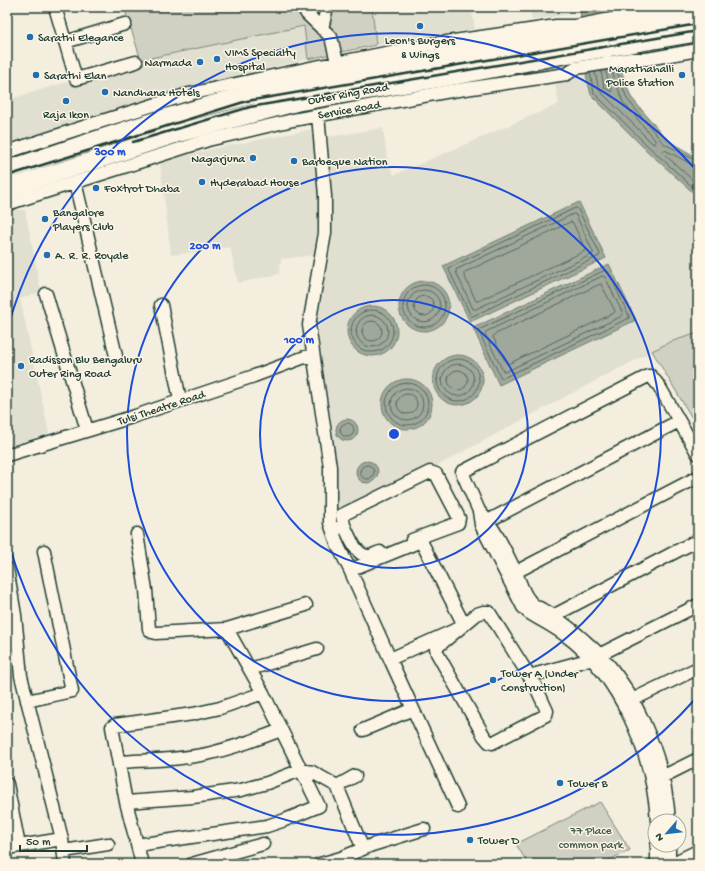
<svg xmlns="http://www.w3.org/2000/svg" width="705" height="871" viewBox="0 0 705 871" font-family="'Gochi Hand',sans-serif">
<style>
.built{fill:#e1dfd0}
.green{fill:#d0d1c2;stroke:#78877b}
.water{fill:#a0a89b;stroke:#6c7d72}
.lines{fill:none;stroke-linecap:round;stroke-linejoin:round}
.shore{stroke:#53685d;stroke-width:1}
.minor-casing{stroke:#1f3d34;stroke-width:15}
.highway-casing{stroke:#1f3d34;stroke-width:21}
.minor{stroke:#fcf5e5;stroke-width:12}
.highway{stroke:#fcf5e5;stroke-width:18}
.rail{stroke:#1f3d34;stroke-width:2.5}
.ring{fill:none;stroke:#1d4ed8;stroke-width:2}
.poi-dot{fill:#1f6fb2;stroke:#fcf5e5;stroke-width:1.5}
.labels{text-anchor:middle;stroke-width:3;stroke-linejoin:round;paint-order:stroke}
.poi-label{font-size:12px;fill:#1f3d34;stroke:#fcf5e5;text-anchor:start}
.street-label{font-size:12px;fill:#1f3d34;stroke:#fcf5e5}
.park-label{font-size:12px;fill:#425b50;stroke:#fcf5e5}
.centre{fill:#1d4ed8;stroke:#fcf5e5;stroke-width:2}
.ring-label{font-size:12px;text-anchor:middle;font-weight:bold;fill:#1d4ed8;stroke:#fcf5e5;stroke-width:3;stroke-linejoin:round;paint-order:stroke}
</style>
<rect width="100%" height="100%" fill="#f3eede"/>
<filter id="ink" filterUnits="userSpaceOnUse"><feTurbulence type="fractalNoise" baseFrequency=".025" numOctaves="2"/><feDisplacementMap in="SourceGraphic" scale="8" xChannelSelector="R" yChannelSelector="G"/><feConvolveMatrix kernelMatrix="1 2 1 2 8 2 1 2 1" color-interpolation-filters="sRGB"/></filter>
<g filter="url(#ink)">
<!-- built -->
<path class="built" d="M372 7H471L475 29 376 45Z
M530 7H569L570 14 532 20Z
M304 26 308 59 174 91 7 144V100L141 60Z
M586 76 591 95 646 150 698 197V333L670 342 574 392 433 468 332 517 318 320 331 246 332 204 328 137 383 128 387 159 394 175 559 104 555 82Z
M314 129 320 199 314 255 281 259 279 274 238 283 230 247 171 255 160 162 217 148Z
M14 210H25L41 291 20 299 49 433 7 447V212Z"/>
<!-- green -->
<path class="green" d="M124 7H372L376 45 308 59 304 26 141 60Z
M698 333V428L652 351 670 342Z
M600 802 630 850 601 864H528L516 844Z"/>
<!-- water -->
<path class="water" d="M580 7H611L620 67 631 97 667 140 698 158V197L646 150 591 95 585 70Z
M579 202 606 258 470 322 443 266Z
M609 264 636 320 499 385 473 328Z
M399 306a25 25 0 1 1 50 0a25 25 0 1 1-50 0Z
M347 331a25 25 0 1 1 50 0a25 25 0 1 1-50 0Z
M433 380a25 25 0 1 1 50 0a25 25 0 1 1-50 0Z
M382 404a25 25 0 1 1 50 0a25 25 0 1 1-50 0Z
M336 430a11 11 0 1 1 22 0a11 11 0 1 1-22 0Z
M356 472a11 11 0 1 1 22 0a11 11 0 1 1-22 0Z"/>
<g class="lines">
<!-- shore -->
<path class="shore" d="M616 68 627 99 663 143 695 160 698 161
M601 71 604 87 611 92 612 90 605 70
M595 72 599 90 652 143 655 144V140L623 102 611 69
M590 73 594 93 649 147 698 192
M698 166 693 165 665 150 662 151 663 153 698 185
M576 208 578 209 600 254 599 256 473 316H471L449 270V268Z
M574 214 576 215 593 252V254L476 309H473L456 272V270Z
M571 222 573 223 585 249V251L478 301H476L464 275V273Z
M606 270 608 271 629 316V318L503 378H501L479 332V330Z
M603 276 605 277 623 314 622 316 505 372 503 371 485 334 486 332Z
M601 284 615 311 614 313 508 364 506 363 493 337 494 335Z
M403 306a21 21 0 1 1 42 0a21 21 0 1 1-42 0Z
M408 306a16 16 0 1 1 32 0a16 16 0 1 1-32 0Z
M414 306a10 10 0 1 1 20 0a10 10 0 1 1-20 0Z
M351 331a21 21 0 1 1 42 0a21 21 0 1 1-42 0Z
M356 331a16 16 0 1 1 32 0a16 16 0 1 1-32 0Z
M362 331a10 10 0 1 1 20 0a10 10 0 1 1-20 0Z
M437 380a21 21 0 1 1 42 0a21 21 0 1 1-42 0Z
M442 380a16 16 0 1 1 32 0a16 16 0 1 1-32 0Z
M448 380a10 10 0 1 1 20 0a10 10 0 1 1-20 0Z
M386 404a21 21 0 1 1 42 0a21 21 0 1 1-42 0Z
M391 404a16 16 0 1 1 32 0a16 16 0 1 1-32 0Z
M397 404a10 10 0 1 1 20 0a10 10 0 1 1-20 0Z
M340 430a7 7 0 1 1 14 0a7 7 0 1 1-14 0Z
M360 472a7 7 0 1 1 14 0a7 7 0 1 1-14 0Z"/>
<defs>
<path id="minor" d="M55 7 76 79 136 62
M303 7 307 14 331 37 337 62
M322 29 327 7
M65 42 125 24
M318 115 325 196V233L309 325 330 467V523L338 546 350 570 421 541 463 623 457 629 390 659 458 807
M7 152 96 123 189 94 310 68 426 45 556 26H575L674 7
M75 182 116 356
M7 204 208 140 293 120 445 92 567 74 576 68 631 59H647L698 50
M46 294 87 430
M161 305 180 400
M7 455 132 417 254 376 313 354
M479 511C495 528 506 552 516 573 520 582 523 593 529 600 533 607 543 609 549 613 562 622 574 631 585 641 634 682 665 758 669 821
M482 524 679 421
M344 525C349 535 356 558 370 556 373 555 377 553 380 552
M333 531 344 525 342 515 430 472 436 474 459 518 458 523 412 540
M137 534 146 590 149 629 152 632 156 633 227 629 306 605
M7 568 15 615 21 676 62 839 65 864
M350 570 390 659
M510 575 698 477
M483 612H489L536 687 547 711 546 715 492 743 489 742 484 736 437 653 436 648 477 614Z
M553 616 698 540
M250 669 317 649
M529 676 591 659 698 605
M632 700 698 668
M27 701 72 691 44 551
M363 730 413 709
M120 762C150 760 182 760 211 753 235 747 258 739 281 730
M656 780 698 759
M7 784 19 846
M337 786 363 849
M126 802 193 797 241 790 267 783 301 770 312 772 337 786 355 776
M657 821C653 754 620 675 565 635 553 626 540 620 528 612L523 607 481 525 479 511 462 472 648 376H651L659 386 698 454
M137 845 267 826 285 820 319 806 263 693 227 629
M7 848 62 839
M64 851 108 844
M142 864 126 802 112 727 115 725 193 714 220 708 263 693
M192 864 263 844
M320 864 341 858 372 845 424 829
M657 864V845
M669 864V845
M671 864 698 851"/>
<path id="highway" d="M7 170C83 145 158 118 235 99 387 62 544 42 698 17
M7 189 178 133 300 101 468 73 567 54 698 32"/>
</defs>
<!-- minor casing -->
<use href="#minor" class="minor-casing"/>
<!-- highway casing -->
<use href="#highway" class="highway-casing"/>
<!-- minor -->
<use href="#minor" class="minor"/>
<!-- highway -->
<use href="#highway" class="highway"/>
<!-- rail -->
<path class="rail" d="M133 142 250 107 698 31
M7 176 247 101 698 24"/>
</g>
</g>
<!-- distance rings -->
<g class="ring">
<circle cx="394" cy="434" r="134"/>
<circle cx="394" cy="434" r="267"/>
<path d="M697 697A401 401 0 0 1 8 541M8 327A401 401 0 0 1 697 171"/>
</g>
<!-- markers -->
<g class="poi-dot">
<circle cx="420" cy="26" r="4"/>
<circle cx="30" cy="37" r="4"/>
<circle cx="217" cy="59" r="4"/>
<circle cx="200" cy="62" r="4"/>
<circle cx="36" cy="75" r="4"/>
<circle cx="682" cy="75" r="4"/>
<circle cx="105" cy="92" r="4"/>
<circle cx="66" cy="101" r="4"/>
<circle cx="253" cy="158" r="4"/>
<circle cx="294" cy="161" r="4"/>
<circle cx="202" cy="182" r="4"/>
<circle cx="96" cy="188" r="4"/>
<circle cx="45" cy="219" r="4"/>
<circle cx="47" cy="255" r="4"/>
<circle cx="21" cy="366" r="4"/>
<circle cx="493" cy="680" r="4"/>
<circle cx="560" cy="783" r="4"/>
<circle cx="470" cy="840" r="4"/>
</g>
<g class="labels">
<!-- poi labels -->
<g class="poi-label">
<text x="38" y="41">Sarathi Elegance</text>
<text x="420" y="44" text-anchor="middle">Leon's Burgers<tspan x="420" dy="14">&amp; Wings</tspan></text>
<text x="225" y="56">VIMS Specialty<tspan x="225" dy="14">Hospital</tspan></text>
<text x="192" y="66" text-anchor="end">Narmada</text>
<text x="674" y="72" text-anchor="end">Marathahalli<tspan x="674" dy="14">Police Station</tspan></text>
<text x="44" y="79">Sarathi Elan</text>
<text x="113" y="96">Nandhana Hotels</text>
<text x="66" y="118" text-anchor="middle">Raja Ikon</text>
<text x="245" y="162" text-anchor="end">Nagarjuna</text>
<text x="302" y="165">Barbeque Nation</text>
<text x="210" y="186">Hyderabad House</text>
<text x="104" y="192">Foxtrot Dhaba</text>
<text x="53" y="216">Bangalore<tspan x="53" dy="14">Players Club</tspan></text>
<text x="55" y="259">A. R. R. Royale</text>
<text x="29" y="363">Radisson Blu Bengaluru<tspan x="29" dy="14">Outer Ring Road</tspan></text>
<text x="501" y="677">Tower A (Under<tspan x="501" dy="14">Construction)</tspan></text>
<text x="568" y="787">Tower B</text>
<text x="478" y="844">Tower D</text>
</g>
<!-- street labels -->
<g class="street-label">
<text transform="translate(348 93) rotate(-10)" y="4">Outer Ring Road</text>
<text transform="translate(349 109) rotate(-10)" y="4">Service Road</text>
<text transform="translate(161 407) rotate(-18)" y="4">Tulsi Theatre Road</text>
</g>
<!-- park labels -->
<g class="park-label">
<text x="591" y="834">77 Place<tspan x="591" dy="14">common park</tspan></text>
</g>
</g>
<circle cx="394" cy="434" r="6" class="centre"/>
<g class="ring-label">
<text x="110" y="155">300 m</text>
<text x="205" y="249">200 m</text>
<text x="299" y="343">100 m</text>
</g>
<!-- margin -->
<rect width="705" height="871" fill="none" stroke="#fcf5e5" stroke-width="24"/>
<rect x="12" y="12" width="681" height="847" fill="none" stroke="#1f3d34" stroke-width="1.5" filter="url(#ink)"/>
<!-- north arrow -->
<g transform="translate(667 833) rotate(242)"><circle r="19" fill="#fcf5e5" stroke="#a4ab9e"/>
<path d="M0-3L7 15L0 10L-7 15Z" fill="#1f6fb2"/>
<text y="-6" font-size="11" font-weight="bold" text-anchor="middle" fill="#1f3d34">N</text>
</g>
<!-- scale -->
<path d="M20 845v6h67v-6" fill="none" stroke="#1f3d34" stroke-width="2"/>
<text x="26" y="845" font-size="12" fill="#1f3d34" stroke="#fcf5e5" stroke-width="3" paint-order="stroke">50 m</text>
</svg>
